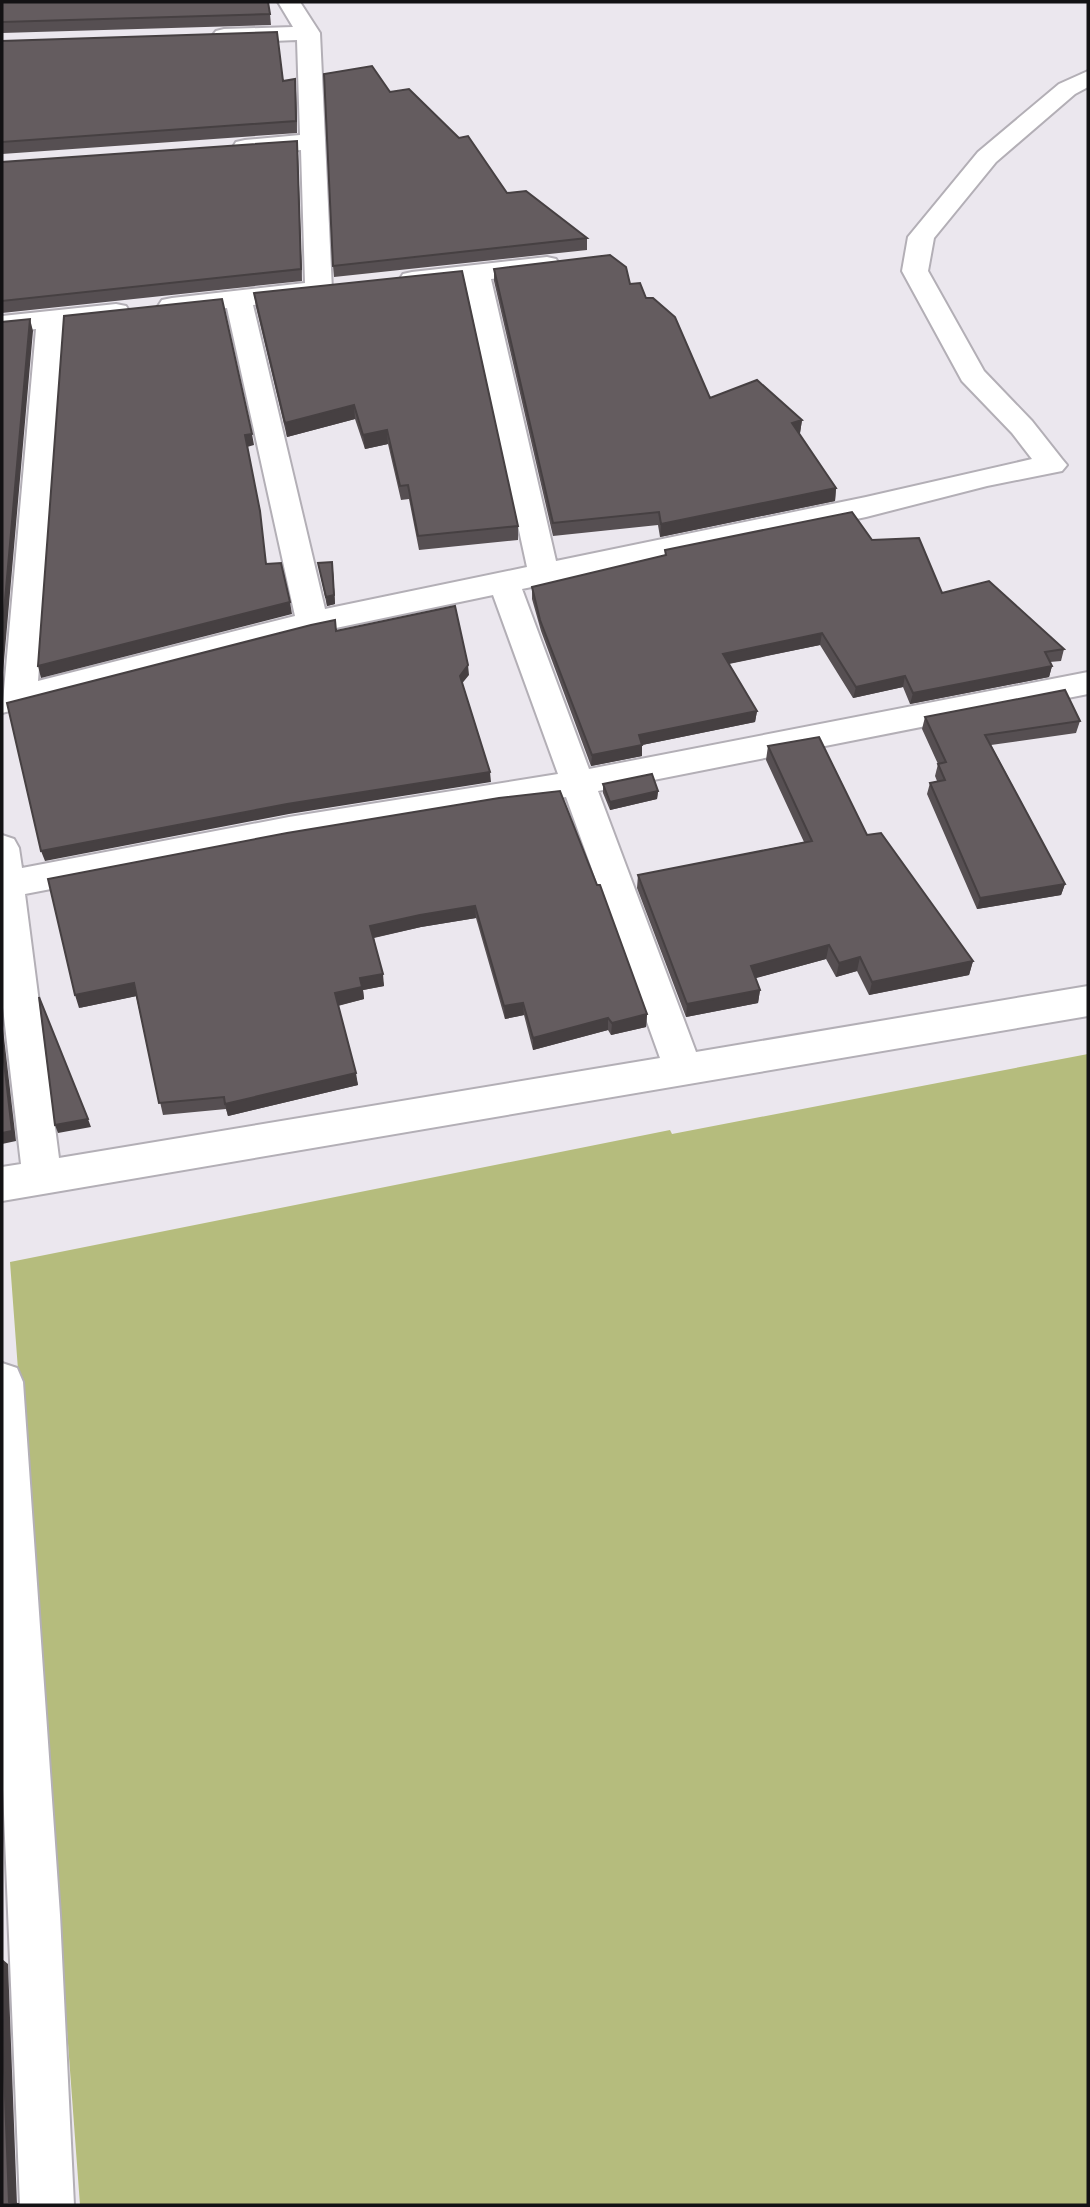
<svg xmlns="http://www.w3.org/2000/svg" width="1090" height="2207" viewBox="0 0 1090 2207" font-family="Arial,sans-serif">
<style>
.green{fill:#b5bc7d}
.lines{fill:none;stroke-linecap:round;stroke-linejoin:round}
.minor-casing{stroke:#b3afb6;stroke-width:4}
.minor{fill:#fff;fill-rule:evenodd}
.wall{fill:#564f52}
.shaded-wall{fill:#464042}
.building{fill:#645c5f;stroke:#464042;stroke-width:2}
</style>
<rect width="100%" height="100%" fill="#ebe7ee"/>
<!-- green -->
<path class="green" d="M1088 1054V2205H80L10 1262 670 1130 672 1134Z"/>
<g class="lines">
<defs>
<path id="minor" d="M278 2H300L320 33 332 290 328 296 319 298 253 305 325 609 527 567 465 282 412 288 403 286 399 280 403 274 412 272 547 257 556 259 560 265 556 271 491 279 556 561 866 497 1032 459 1012 433 962 381 902 271 908 237 978 152 1059 84 1088 71V87L1075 94 996 162 934 238 928 271 984 371 1032 421 1062 459 1067 465 1062 471 987 486 866 517 522 589 589 769 1088 672V694L598 791 696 1052 1088 986V1016L2 1201V1167L21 1164 2 999V835L14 839 19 848 22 868 289 817 558 774 493 595 312 633 2 713 36 329 2 332V316L116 304 126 306 130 312 126 318 64 326 38 681 295 616 227 308 172 314 162 312 158 306 162 300 172 298 305 283 301 150 245 154 236 152 233 147 236 142 245 140 300 135 297 40 224 43 216 41 212 36 216 31 224 29 293 27ZM566 797 660 1058 59 1158 25 894 289 843Z
M2 1363 17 1368 23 1382 60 1915 74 2205H20L2 1765Z"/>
</defs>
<!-- minor casing -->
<use href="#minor" class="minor-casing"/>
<!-- minor -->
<use href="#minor" class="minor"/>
</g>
<!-- wall -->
<path class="wall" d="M2 2 270 14 271 25 2 33Z
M2 41 283 81 296 90 297 133 2 154Z
M390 92 507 193 587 238V250L334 277 333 266Z
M297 141 302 281 2 313V162Z
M494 269 630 284 646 298 710 398 802 420 800 433H798L836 488 835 501 660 537 658 525 553 536 494 281Z
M254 293 518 526V540L419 550 409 499 401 500 388 444 365 449 355 419 287 437 256 307Z
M872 540 942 593 1064 649 1061 661 1050 662 1052 666 1049 677 910 704 903 687 853 698 820 645 729 664 757 711 755 722 642 745V756L591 766 541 631 532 599V587L665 555V550Z
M318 563 333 571 335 604 327 606Z
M925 717 1080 721 1076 733 991 745 1065 884 1061 895 977 909 927 794 930 783 937 781 935 776 938 764 922 729Z
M768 746 867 835 973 961 969 975 869 995 857 971 836 977 826 959 755 978 760 990 758 1003 686 1017 637 888 638 875 804 842 766 760Z
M603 784 658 791 657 799 610 810 603 793Z
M499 798 647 1014 646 1027 611 1035 608 1030 533 1050 524 1015 505 1019 476 918 421 927 374 938 384 986 363 990 364 999 338 1006 358 1085 228 1116 226 1109 163 1115 136 996 79 1008Z"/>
<!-- shaded-wall -->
<path class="shaded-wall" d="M295 79 296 90 297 133 296 121Z
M297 141 298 153 302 281 301 269Z
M30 319 33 331 2 684V634Z
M354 405 355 419 287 437 285 423Z
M802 420 800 433 790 436 792 423Z
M387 430 388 444 365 449 363 435Z
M252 434 254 445 247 447 245 435Z
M836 488 835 501 660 537 661 524Z
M333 571 335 604 327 606 326 597Z
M290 602 292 614 41 678 38 666Z
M822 633 820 645 722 665 723 654Z
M468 665 469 675 460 686V676Z
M1052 666 1049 677 910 704 913 693Z
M905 676 903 687 853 698 856 687Z
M757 711 755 722 642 745V756L591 766 592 755 639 735Z
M490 772 491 782 289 814 45 861 41 851 287 804Z
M658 791 657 799 610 810V802Z
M1065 884 1061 895 977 909 980 898Z
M475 906 476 918 421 927 372 938 370 926 420 915Z
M829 945 826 959 749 980 751 966Z
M860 957 857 971 836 977 839 963Z
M973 961 969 975 869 995 872 982Z
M383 974 384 986 363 990 364 999 336 1006 335 993 360 978Z
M134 983 137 996 79 1008 75 995Z
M760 990 758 1003 686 1017 687 1004Z
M523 1003 524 1015 505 1019 504 1006Z
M647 1014 646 1027 611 1035 612 1023Z
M608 1018V1030L533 1050V1038Z
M2 1020 16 1141 2 1144Z
M356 1073 358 1085 228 1116 225 1104Z
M88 1119 91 1127 58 1133 55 1125Z
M2 1959 8 1964 17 2205 9 2202 2 2018Z"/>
<!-- building -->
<path class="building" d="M2 2H268L270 14 2 22Z
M277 32 283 81 295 79 296 121 2 142V41Z
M372 66 390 92 409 89 459 138 468 136 507 193 526 191 587 238 333 266 324 74Z
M297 141 301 269 2 301V162Z
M610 255 626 267 630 284 640 283 646 298H653L675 317 710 398 757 380 802 420 792 423 836 488 661 524 659 512 553 523 494 269Z
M462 271 518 526 418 536 408 485 400 486 387 430 363 435 354 405 285 423 254 293Z
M222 299 252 434 245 435 260 511 266 564 281 563 290 602 38 666 64 316Z
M30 319 2 634V322Z
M852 512 872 540 919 538 942 593 989 581 1064 649 1045 652 1052 666 913 693 905 676 856 687 822 633 723 654 757 711 639 735 642 745 592 755 540 620 532 587 666 555 665 550Z
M332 562 334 595 326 597 318 563Z
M455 606 468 665 460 676 490 772 287 804 41 851 7 703 311 625 335 620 336 631Z
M1065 690 1080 721 985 735 1065 884 980 898 930 783 945 780 938 764 946 762 925 717Z
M819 737 867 835 881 833 973 961 872 982 860 957 839 963 829 945 751 966 760 990 687 1004 638 875 812 841 768 746Z
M652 774 658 791 610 802 603 784Z
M560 791 597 885H600L647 1014 612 1023 608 1018 533 1038 523 1003 504 1006 475 906 420 915 370 926 383 974 360 978 362 987 335 993 356 1073 225 1104 224 1097 159 1103 134 983 75 995 48 879 287 833 499 798Z
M39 997 88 1119 55 1125Z
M2 1045 12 1131 2 1133Z
M2 2018 9 2202 18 2204V2205H2Z"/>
<!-- border -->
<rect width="1090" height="2207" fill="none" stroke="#131214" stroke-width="7"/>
</svg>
